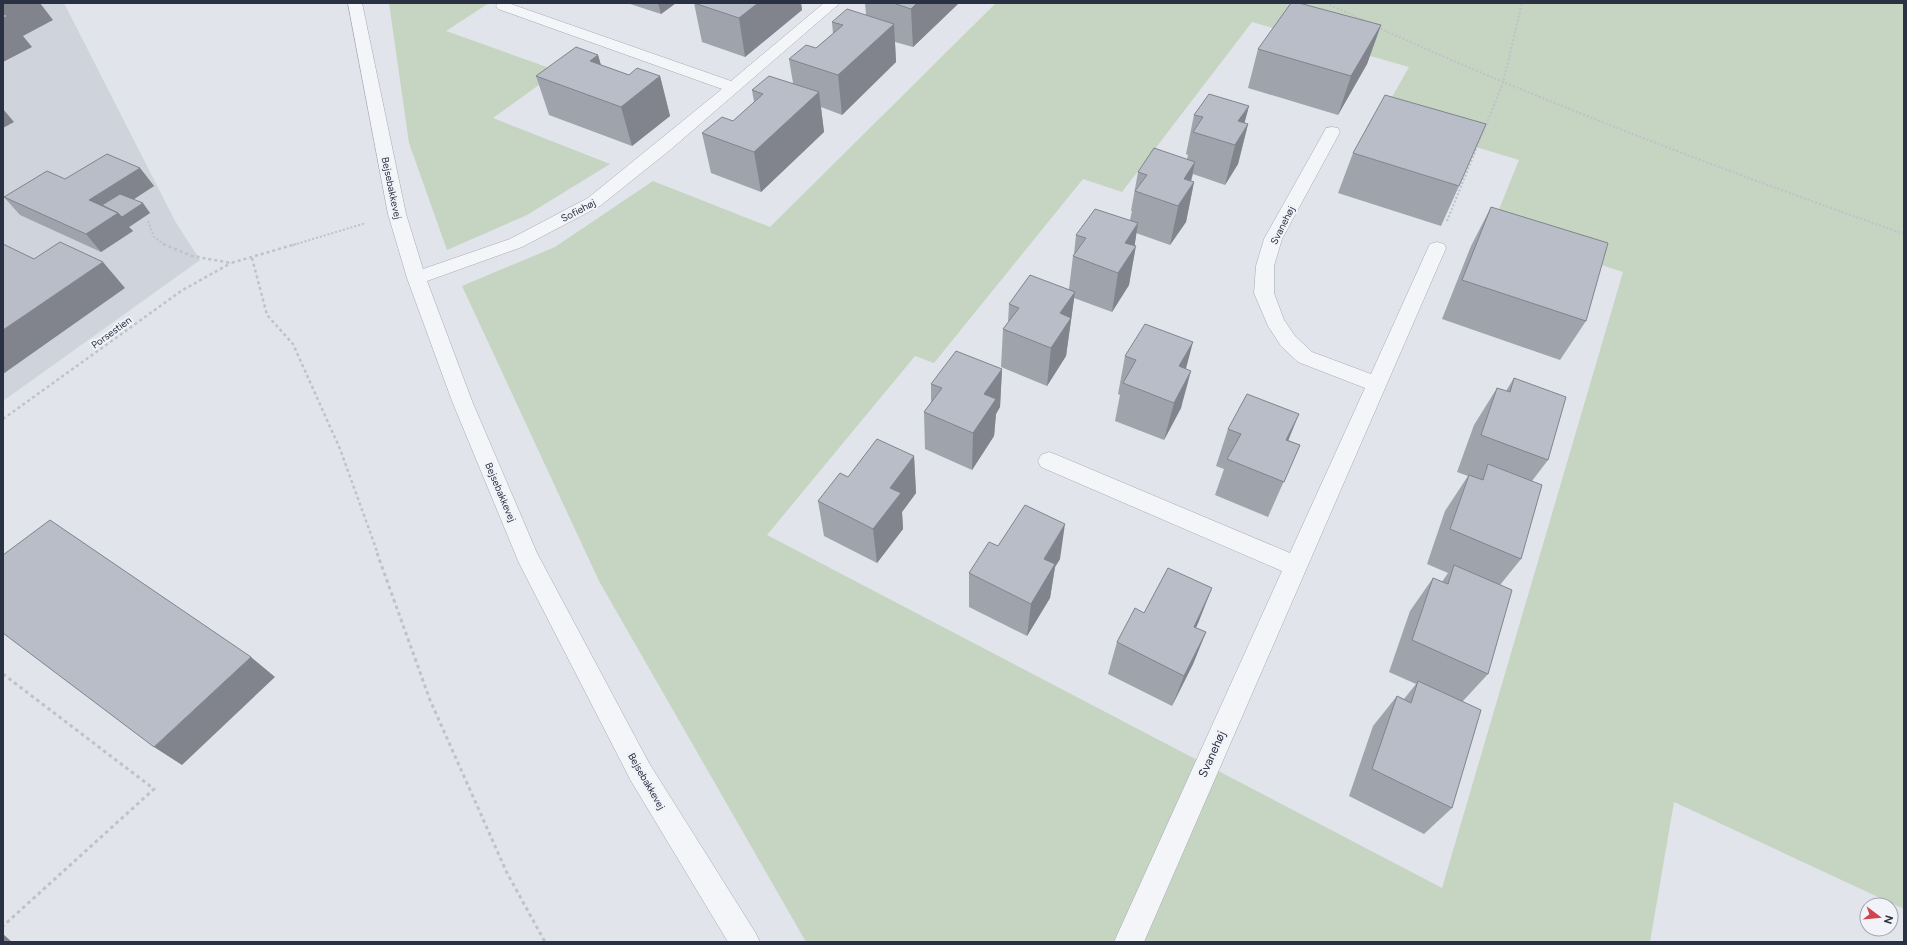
<svg xmlns="http://www.w3.org/2000/svg" width="1907" height="945" viewBox="0 0 1907 945" font-family="Figtree,sans-serif">
<style>
.built{fill:#cfd3dc}
.green{fill:#c6d4c2;fill-rule:evenodd}
.lines{fill:none;stroke-linecap:round;stroke-linejoin:round}
.minor-casing{stroke:#a6abb5;stroke-width:1}
.path-far2{stroke:#bfc2c9;stroke-width:2;stroke-dasharray:2 2;stroke-linecap:butt}
.path-far1{stroke:#bfc2c9;stroke-width:2.5;stroke-dasharray:3 3;stroke-linecap:butt}
.path{stroke:#bfc2c9;stroke-width:3;stroke-dasharray:3.5 3.5;stroke-linecap:butt}
.minor{fill:#f4f5f8;fill-rule:evenodd}
.wall{fill:#9ea3ac}
.shaded-wall{fill:#81848c}
.building{fill:#b8bdc8;stroke:#81848c}
.labels{text-anchor:middle;stroke-width:4;stroke-linejoin:round;paint-order:stroke}
.street-label{font-size:10px;fill:#293143;stroke:#f1f3f8}
.near-street-label{font-size:12px;fill:#293143;stroke:#f1f3f8}
</style>
<rect width="100%" height="100%" fill="#e1e4ea"/>
<!-- built -->
<path class="built" d="M3 3H64L175 221 200 260 3 401Z"/>
<!-- green -->
<path class="green" d="M389 3H489L446 31 558 71 493 118 610 164 527 215 447 250 409 143Z
M996 3H1904V909L1674 802 1650 942H806L599 581 462 286 555 247 653 181 770 227ZM1252 22 1409 67 1380 118 1519 160 1491 229 1623 272 1442 888 767 535 915 356 934 363 1083 179 1122 192Z"/>
<g class="lines">
<defs>
<path id="minor" d="M348 3H362L406 214 423 269 510 239 588 198 722 89 498 9 496 6 498 3H508L731 81 824 3H840L670 150 600 206 522 247 427 281 472 401 537 553 649 763 755 932 760 942H728L631 781 519 563 452 401 407 278 388 214Z
M1332 127 1338 128 1340 132 1282 239 1274 266V293L1284 320 1295 336 1312 352 1371 374 1428 248 1430 244 1437 242 1444 244 1446 248 1144 942H1114L1282 571 1041 467 1038 461 1041 455 1049 452 1057 455 1290 553 1365 388 1298 362 1281 346 1268 326 1254 293 1256 266 1264 239 1324 132 1326 128Z"/>
</defs>
<!-- minor casing -->
<use href="#minor" class="minor-casing"/>
<!-- path-far2 -->
<path class="path-far2" d="M1326 3 1365 21
M1377 27C1549 105 1726 171 1904 234
M148 221 154 237 165 245
M1447 221 1503 83 1522 3
M293 245 366 223"/>
<!-- path-far1 -->
<path class="path-far1" d="M163 244 192 256 231 263 296 244
M252 258 267 315 293 344 340 449 378 554
M3 419 181 291 231 263"/>
<!-- path -->
<path class="path" d="M377 553 430 700 507 873 545 942
M3 674 154 789 3 926"/>
<!-- minor -->
<use href="#minor" class="minor"/>
</g>
<!-- wall -->
<path class="wall" d="M627 3H676L661 14Z
M694 3H801L802 10 745 57 702 42Z
M865 3H959L913 47 895 42 896 62 842 115 821 107 824 132 761 192 711 173 702 133 733 121 754 102 752 90 793 83 789 59 816 48 833 34 832 22 866 15Z
M1381 25 1367 64 1338 115 1248 88 1258 49Z
M598 55 601 65 629 75 660 76 670 116 632 146 549 115 536 76Z
M1249 106 1244 123 1248 124 1238 164 1225 185 1193 174 1191 181 1194 182 1186 222 1170 245 1136 233 1129 285 1112 312 1074 298 1066 356 1047 386 1001 367 1003 329 1008 323 1009 304 1069 289 1073 256 1074 254 1076 235 1130 220 1132 211H1131L1138 172 1187 159 1188 155 1186 154 1194 115Z
M1353 153 1459 186 1441 226 1338 193Z
M140 168 154 186 133 199 150 213 129 227 133 231 101 252 20 215 4 197Z
M1491 207 1586 321 1560 360 1442 319 1471 246Z
M1125 356 1186 368 1181 408 1164 440 1115 421 1120 395 1118 394Z
M1002 369 1000 407 996 414 994 436 972 470 925 449 924 412 931 402V384Z
M1514 378 1548 460 1532 481 1521 559 1500 585 1488 674 1463 701 1452 808 1424 834 1349 796 1373 726 1397 696 1404 699 1416 684 1389 672 1410 611 1433 578 1442 582 1448 573 1427 564 1445 511 1468 476 1457 472 1474 425 1497 388 1506 391Z
M1228 429 1288 440 1300 445 1268 517 1215 495 1224 469 1216 466Z
M914 456 916 493 902 512 903 529 877 563 824 536 818 501 848 477Z
M998 546 1060 559 1055 567 1050 598 1027 636 969 607V573Z
M1144 613 1199 621 1196 628 1206 632 1193 664 1172 706 1108 674 1117 642Z"/>
<!-- shaded-wall -->
<path class="shaded-wall" d="M3 3H40L53 20 23 36 32 47 3 62Z
M658 3H676L661 14Z
M758 3H801L802 10 745 57 739 18Z
M917 3H959L913 47 911 9Z
M894 24 896 62 842 115 838 75Z
M1381 25 1367 64 1338 115 1351 76Z
M598 55 609 94 590 61Z
M660 76 670 116 632 146 621 107Z
M819 92 824 132 761 192 754 152Z
M1249 106 1241 136 1248 124 1238 164 1225 185 1235 145 1238 121Z
M3 109 14 122 3 128Z
M1195 162 1189 190 1194 182 1186 222 1170 245 1184 179Z
M140 168 154 186 110 215 89 200Z
M143 203 150 213 129 227 133 231 101 252 86 234 118 213Z
M1138 223 1134 250 1136 246 1129 285 1112 312 1118 273 1125 243Z
M103 262 125 288 3 374V330Z
M1075 292 1066 356 1047 386 1051 348 1060 313Z
M1193 342 1183 380 1179 366Z
M1002 369 1000 407 996 414 994 436 972 470 973 433 984 394Z
M1191 371 1181 408 1164 440 1174 403Z
M1299 414 1284 451 1286 440Z
M914 456 916 493 902 512 903 529 877 563 873 529 890 488Z
M1065 524 1060 559 1055 567 1050 598 1027 636 1031 604 1044 559Z
M1212 588 1199 621 1181 659 1194 627Z
M1206 632 1193 664 1172 706 1184 676Z
M251 657 275 677 182 765 154 747Z
M3 934 12 942H3Z"/>
<!-- building -->
<path class="building" d="M694 3H758L739 18Z
M893 3H917L911 9Z
M1291 3H1299L1381 25 1351 76 1258 49Z
M847 9 894 24 838 75 789 59 806 45 816 48 843 25 832 22Z
M3 14 8 16 3 18Z
M576 47 598 55 590 61 629 75 637 68 660 76 621 107 536 76Z
M769 76 819 92 754 152 702 133 722 117 733 121 763 94 752 90Z
M1209 94 1249 106 1238 121 1248 124 1235 145 1193 132 1203 117 1194 115Z
M1385 95 1486 124 1459 186 1353 153Z
M1154 148 1195 162 1184 179 1194 182 1178 206 1135 191 1147 175 1138 172Z
M107 154 140 168 89 200 118 213 86 234 4 197 47 171 65 179Z
M120 194 143 203 122 217 118 213 102 205Z
M1491 207 1608 243 1586 321 1462 280Z
M1095 209 1138 223 1125 243 1136 246 1118 273 1073 256 1086 238 1076 235Z
M60 242 103 262 3 330V244L34 259Z
M1030 275 1075 292 1060 313 1071 318 1051 348 1003 329 1019 308 1009 304Z
M1145 324 1193 342 1179 366 1191 371 1174 403 1123 383 1136 360 1125 356Z
M956 351 1002 369 984 394 996 399 973 433 924 412 942 388 931 384Z
M1514 378 1566 397 1548 460 1481 435 1497 388 1510 392Z
M1247 394 1299 414 1286 440 1300 445 1284 482 1227 459 1241 434 1228 429Z
M877 439 914 456 890 488 901 493 873 529 818 501 840 473 848 477Z
M1488 464 1542 485 1521 559 1450 529 1469 475 1483 480Z
M1025 505 1065 524 1044 559 1055 564 1031 604 969 573 989 542 998 546Z
M50 520 251 657 154 747 3 633V555Z
M1454 565 1512 590 1488 674 1412 640 1433 578 1448 584Z
M1168 568 1212 588 1194 627 1206 632 1184 676 1117 642 1135 608 1144 613Z
M1418 681 1481 710 1452 808 1372 769 1397 696 1411 703Z"/>
<g class="labels">
<!-- street labels -->
<g class="street-label">
<text transform="translate(392 188) rotate(78)" y="4">Bejsebakkevej</text>
<text transform="translate(578 210) rotate(-28)" y="4">Sofiehøj</text>
<text transform="translate(1282 225) rotate(-63)" y="4">Svanehøj</text>
<text transform="translate(111 332) rotate(-36)" y="4">Porsestien</text>
<text transform="translate(501 492) rotate(67)" y="4">Bejsebakkevej</text>
<text transform="translate(647 781) rotate(60)" y="4">Bejsebakkevej</text>
</g>
<!-- near-street labels -->
<g class="near-street-label">
<text transform="translate(1212 754) rotate(-66)" y="4">Svanehøj</text>
</g>
</g>
<!-- border -->
<rect width="1907" height="945" fill="none" stroke="#293143" stroke-width="8"/>
<!-- north arrow -->
<g transform="translate(1879 917) rotate(106)"><circle r="19" fill="#f1f3f8" stroke="#a1a5b0"/>
<path d="M0-3L7 15L0 10L-7 15Z" fill="#d24350"/>
<text y="-6" font-size="11" font-weight="bold" text-anchor="middle" fill="#293143">N</text>
</g>
</svg>
